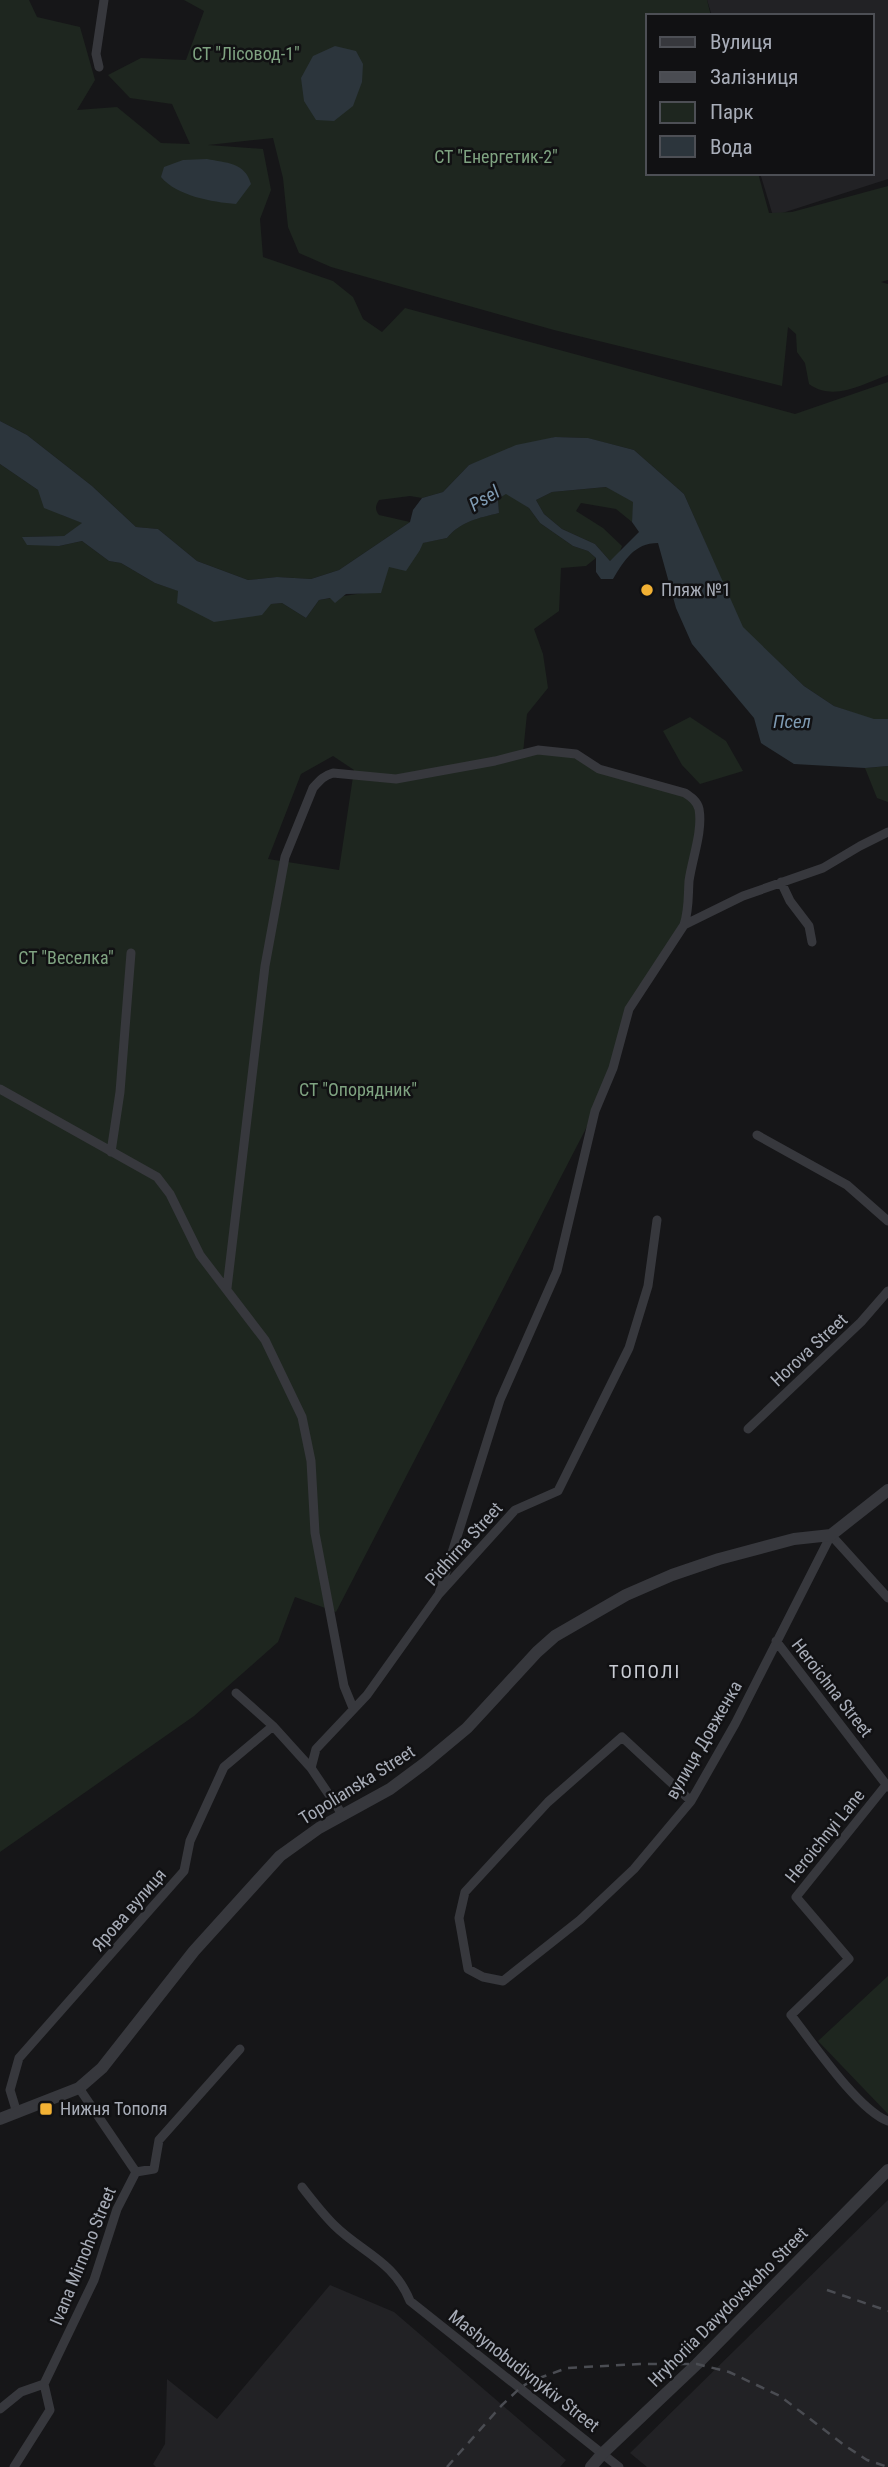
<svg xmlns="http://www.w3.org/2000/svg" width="888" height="2467" viewBox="0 0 888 2467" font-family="'Roboto Condensed',sans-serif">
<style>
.built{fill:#222225}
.green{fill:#1e261f;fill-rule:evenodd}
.water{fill:#2c353c;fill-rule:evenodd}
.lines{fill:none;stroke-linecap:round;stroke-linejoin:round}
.minor{stroke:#37383d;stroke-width:9}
.tertiary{stroke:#37383d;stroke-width:12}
.rail{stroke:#4a4c52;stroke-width:2.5;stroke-dasharray:9 7;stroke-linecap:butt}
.poi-dot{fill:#f2b134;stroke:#111113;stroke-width:2.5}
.labels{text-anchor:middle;stroke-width:5;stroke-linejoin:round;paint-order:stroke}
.park-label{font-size:18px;fill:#7fa381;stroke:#111113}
.poi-label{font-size:18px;fill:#a8adb8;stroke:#111113;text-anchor:start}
.street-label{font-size:18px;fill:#a8adb8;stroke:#111113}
.water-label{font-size:19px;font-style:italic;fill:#7f9bb3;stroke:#111113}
.neighbourhood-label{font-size:19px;letter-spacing:2px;fill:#c9ccd4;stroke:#111113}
</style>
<rect width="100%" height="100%" fill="#161618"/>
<!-- built -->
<path class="built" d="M707 0H888V179L773 216 760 173H872V16H712Z
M888 2200V2467H647L630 2453Z
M330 2285 394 2312 566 2460 560 2467H156L153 2464 165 2444 167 2379 217 2419Z"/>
<!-- green -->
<path class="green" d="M0 0H29L37 17 80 27 95 80 77 110 117 107 161 143 190 144 172 104 130 98 108 75 141 58 186 60 204 11 184 0H707L711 16H648V173H758L769 213 792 212 888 186V280L881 282 888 284V375C862 384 834 402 809 384L805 363 797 352 796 334 788 327 782 386 554 330 331 267 299 253 288 227 283 178 273 138 208 145 263 149 271 190 260 219 263 257 333 281 353 297 363 319 382 332 405 308 795 414 888 382V719L874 720 834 706 804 686 742 627 684 494 634 450 587 438 555 437 469 465 443 492 422 498 410 496 379 500C375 506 375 510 379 515L410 522 339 570 311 579 277 577 248 580 197 561 158 529 136 527 92 486 27 435 0 421Z
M0 464 38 490 62 515 83 523 64 536 23 537 59 546 82 541 109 561 121 563 155 583 179 591 271 604 282 603 306 618 319 600 363 593 389 566 420 550 422 543 447 538C461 521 478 518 499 513L498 499 507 493 529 508 540 523 573 546 588 551 596 558 586 566 561 568 559 611 534 629 543 654 548 688 527 714 523 753 576 754 587 763 685 793 699 811 689 911 629 1009 595 1111 336 1612 295 1597 278 1642 194 1716 0 1852ZM333 756 354 770 339 870 268 859 301 774Z
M607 487 634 502 632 522 616 509 581 503 576 511 603 528 622 546 619 554 610 561 595 544 562 529 544 514 536 500 552 492Z
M690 717 726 741 743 771 700 784 682 765 663 731Z
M888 766V802L877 798 865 768Z
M888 1976V2114L818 2041Z"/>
<!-- water -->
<path class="water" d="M335 46 356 51 363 64 362 82 353 106 334 121 316 120 304 101 301 78 313 56Z
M207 159C226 163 245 162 251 184L236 204C212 202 177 196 161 177L164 167 183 160Z
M0 421 27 435 92 486 136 527 158 529 197 561 248 580 277 577 311 579 339 570 410 522 413 510 422 498 443 492 469 465 516 445 555 437 588 438 634 450 684 494 743 627 804 686 834 706 874 719H888V766L865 768 794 764 761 743 754 718 692 644 676 608 658 543C634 543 624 561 613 579H601L596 572V558L588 551 573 546 540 523 529 508 506 494 498 499 499 513C479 518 461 521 447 538L423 543 420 550 406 571 389 567 381 593 346 594 335 603 330 598 319 600 306 618 282 603 271 604 262 615 214 622 177 603 178 591 155 583 121 563 109 561 82 541 59 546 27 545 22 537 64 536 82 523 44 508 38 490 0 464ZM606 487 633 502 632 522 639 532 610 561 595 544 562 529 544 514 536 500 552 492Z"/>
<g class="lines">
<!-- minor -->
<path class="minor" d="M99 67 96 54 104 0
M781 882 790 901 809 926 812 942
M684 925 743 896 823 868 860 846 888 832
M0 1089 157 1177 170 1194 200 1255 265 1340 302 1417 311 1461 315 1533 344 1686 353 1708
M757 1135 847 1185 888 1221
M111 1152 120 1092 131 953
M227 1288 265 966 285 857 313 788C320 780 323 776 333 773L396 779 495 761 538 750 576 754 599 769 685 793C691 797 697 801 699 809 703 831 692 859 689 881 688 897 689 910 684 925L629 1009 613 1068 595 1111 557 1271 500 1400 439 1594
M748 1429 861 1322 888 1291
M776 1641 888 1787
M236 1693 273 1726 311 1768 342 1814
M311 1768 316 1749 367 1695 439 1594 515 1510 558 1491 629 1348 648 1286 657 1220
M886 1785 796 1897 849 1959 791 2015C812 2042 858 2110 888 2121
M691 1801 622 1737 548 1802 465 1892 459 1918 468 1969 483 1977 503 1981 580 1920 634 1869 691 1801 735 1724 831 1535 888 1598
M79 2088 136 2172
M17 2113 10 2090 19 2058 184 1871 190 1841 224 1767 273 1726
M302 2187C312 2200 322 2213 334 2225 361 2252 394 2261 410 2301L619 2467
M0 2409 21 2392 44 2384 94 2280 117 2209 136 2172 154 2169 159 2140 240 2049
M14 2467 50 2410 44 2384"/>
<!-- tertiary -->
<path class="tertiary" d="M0 2119 79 2088 102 2068 194 1951 280 1856 319 1828 390 1789 425 1763 467 1728 537 1652 555 1636 626 1595 672 1575 719 1559 794 1539 831 1535 888 1490
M591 2467 603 2453 697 2364 888 2170"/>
<!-- rail -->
<path class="rail" d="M827 2290 888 2311
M447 2467 502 2405 520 2388 531 2381 567 2368 640 2364H697L729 2372 780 2396 844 2445 867 2460 888 2467"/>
</g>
<!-- markers -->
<g class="poi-dot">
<circle cx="647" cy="590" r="7"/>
<rect x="39" y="2102" width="14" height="14" rx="3.5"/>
</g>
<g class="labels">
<!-- park labels -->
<g class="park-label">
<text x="246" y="60">СТ "Лісовод-1"</text>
<text x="496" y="163">СТ "Енергетик-2"</text>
<text x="66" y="964">СТ "Веселка"</text>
<text x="358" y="1096">СТ "Опорядник"</text>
</g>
<!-- poi labels -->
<g class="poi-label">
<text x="661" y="596">Пляж №1</text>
<text x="60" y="2115">Нижня Тополя</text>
</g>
<!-- street labels -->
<g class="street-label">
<text transform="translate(809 1350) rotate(-43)" y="6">Horova Street</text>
<text transform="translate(464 1544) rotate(-48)" y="6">Pidhirna Street</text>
<text transform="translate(832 1688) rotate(52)" y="6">Heroichna Street</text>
<text transform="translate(704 1740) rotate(-60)" y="6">вулиця Довженка</text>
<text transform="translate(357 1785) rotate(-32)" y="6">Topolianska Street</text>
<text transform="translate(825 1836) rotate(-51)" y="6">Heroichnyi Lane</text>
<text transform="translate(129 1910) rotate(-49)" y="6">Ярова вулиця</text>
<text transform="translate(83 2256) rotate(-68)" y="6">Ivana Mirnoho Street</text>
<text transform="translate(728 2307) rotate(-45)" y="6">Hryhoriia Davydovskoho Street</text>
<text transform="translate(524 2371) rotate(38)" y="6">Mashynobudivnykiv Street</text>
</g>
<!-- water labels -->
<g class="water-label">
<text transform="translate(484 498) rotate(-31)" y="7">Psel</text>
<text x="792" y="728">Псел</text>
</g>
<!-- neighbourhood labels -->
<g class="neighbourhood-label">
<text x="645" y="1678">ТОПОЛІ</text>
</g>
</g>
<!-- legend -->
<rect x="646" y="14" width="228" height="161" fill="#111113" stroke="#4d4f55" stroke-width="2"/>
<rect x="660" y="37" width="35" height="10" fill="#37383d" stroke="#4d4f55" stroke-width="2"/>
<text x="710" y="49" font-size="21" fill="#a8adb8">Вулиця</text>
<rect x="660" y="72" width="35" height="10" fill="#4a4c52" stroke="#4d4f55" stroke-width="2"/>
<text x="710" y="84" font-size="21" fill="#a8adb8">Залізниця</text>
<rect x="660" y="102" width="35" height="21" fill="#1e261f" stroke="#4d4f55" stroke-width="2"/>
<text x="710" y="119" font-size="21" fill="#a8adb8">Парк</text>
<rect x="660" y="136" width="35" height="21" fill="#2c353c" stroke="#4d4f55" stroke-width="2"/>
<text x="710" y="154" font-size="21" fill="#a8adb8">Вода</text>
</svg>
